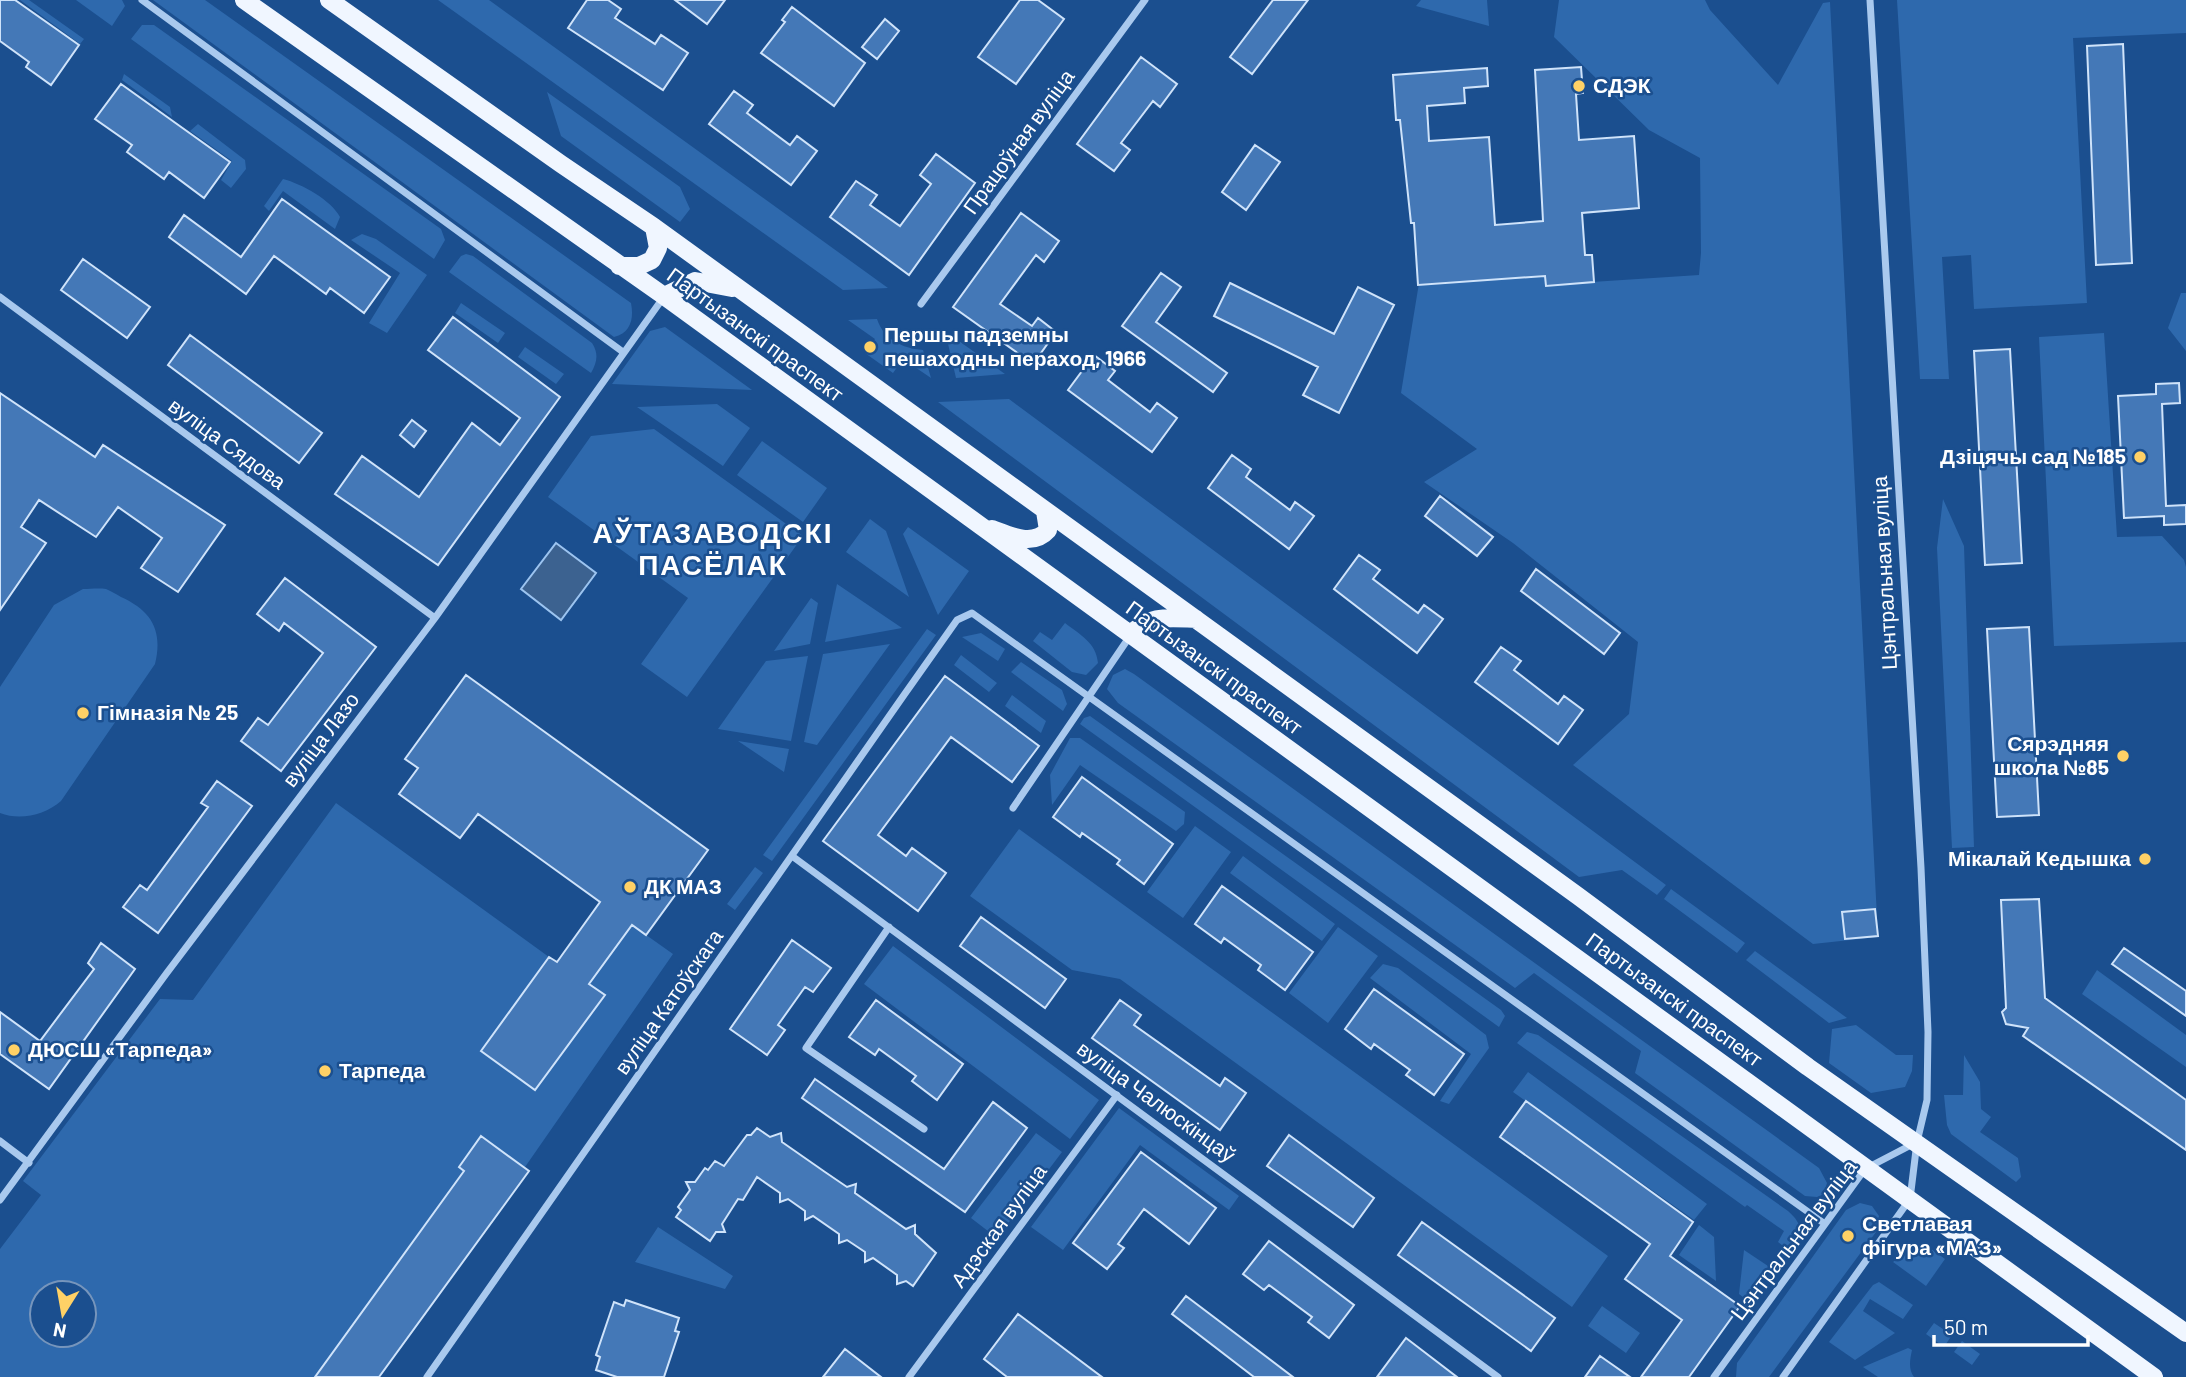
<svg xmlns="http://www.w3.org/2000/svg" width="2186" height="1377" viewBox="0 0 2186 1377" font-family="Barlow,sans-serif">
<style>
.green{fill:#2e69ad;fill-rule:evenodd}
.water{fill:#3c6290;stroke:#9cc4f0;stroke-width:2}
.building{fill:#4478b7;stroke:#cfe3fa;stroke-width:2}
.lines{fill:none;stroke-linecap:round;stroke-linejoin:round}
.minor{stroke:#a9c9ee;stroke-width:7}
.primary{stroke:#f0f6ff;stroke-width:18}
.poi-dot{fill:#ffd166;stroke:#1b4f8f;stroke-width:2.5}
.labels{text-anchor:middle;stroke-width:5;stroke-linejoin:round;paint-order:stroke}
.poi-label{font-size:21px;font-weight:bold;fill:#fff;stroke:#1b4f8f;text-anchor:start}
.street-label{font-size:21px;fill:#fff;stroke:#1b4f8f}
.district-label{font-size:28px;font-weight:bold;letter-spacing:2px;fill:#fff;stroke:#1b4f8f}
</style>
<rect width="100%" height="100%" fill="#1b4f8f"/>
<!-- green -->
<path class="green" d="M20 0H29L84 39 80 44Z
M76 0H122L125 6 112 26Z
M153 0H205L631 303C634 318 631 333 614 337Z
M438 0H489L888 288 843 290Z
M1421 0H1487L1489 26 1416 6Z
M1559 0H1705L1710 10 1778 85 1823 3 1830 2 1878 937 1813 944 1573 765 1629 714 1638 642 1513 543 1424 482 1477 449 1401 393 1419 283 1545 275 1546 285 1699 275 1701 253 1700 158 1649 130 1554 37Z
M1897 0H2186V33L2073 38 2087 303 1974 309 1971 255 1942 257 1949 379H1920Z
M142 25H154L441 229 445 240 434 259 131 39Z
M124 74 170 107 172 117 122 80Z
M547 92 680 187 690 209 680 222 561 136Z
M198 124 245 160 246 169 231 188 221 180 232 161 190 131Z
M283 179C302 184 331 200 340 217L335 229 283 191 269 211 264 206Z
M362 234 376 239 427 275 387 333 369 323 400 273 351 240Z
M466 254 473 256 592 343C599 354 597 362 591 373L449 272 461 256Z
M2181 293H2186V351L2168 328Z
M461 303 505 333 498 343 455 313Z
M877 319C884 340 902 348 923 350L931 378 903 359 893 373 865 353 875 339 848 320Z
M665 327 752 390 612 384 650 331Z
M945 331 1005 374 956 378Z
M2104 333 2117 537 2162 536 2184 560 2186 567V642L2054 646 2039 337Z
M525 347 564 374 556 384 518 357Z
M1008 399H1009L1666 885 1657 895 1622 870 1579 877 938 402Z
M717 404 750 428 723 466 637 407Z
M654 429 803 536 687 697 641 664 688 598 548 497 591 436Z
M762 441 827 488 803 522 737 475Z
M1943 499 1964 546 1974 847 1952 848 1937 548Z
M870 519 886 531 909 597 846 552Z
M908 527 969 571 938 615 903 534Z
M837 584 902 628 825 642Z
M83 589C90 589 99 588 106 589 111 591 116 594 121 597 152 611 163 631 155 664L61 801C45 815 20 821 0 813V687L54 605Z
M811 598 818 603 810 644 774 651Z
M1065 623C1080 635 1096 642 1098 663L1086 675 1072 672 1033 641 1040 632 1052 640Z
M927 629 936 635 772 861 763 855Z
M981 633 1005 649 998 661 962 637Z
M890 644 817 745 804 742 823 654Z
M961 655 997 683 989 692 954 665Z
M808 656 791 741 718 729 766 661Z
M1021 662 1062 690 1067 704 1063 711 1011 672Z
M1125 669 1134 674 1819 1168 1827 1183 1824 1194 1817 1197 1805 1196 1635 1073 1641 1051 1534 973 1515 988 1118 703 1107 689 1113 675Z
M1012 695 1046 721 1041 733 1005 706Z
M1090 716 1501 1010 1505 1016 1499 1027 1080 724 1084 718Z
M1070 738H1080L1185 812 1184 824 1176 831 1080 765 1052 805 1050 775Z
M738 741 789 749 784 772Z
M336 803 549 957 481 1051 535 1090 604 995 589 984 632 925 673 954 379 1377H0V1249L41 1195 23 1181 160 999 193 1000ZM42 1293H84V1335H42Z
M1195 826 1231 852 1183 918 1147 892Z
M1019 829 1608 1256 1572 1307 1120 979 1072 970 970 896Z
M1243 856 1335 924 1322 941 1230 873Z
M755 867 763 873 735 910 727 904Z
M1671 889 1745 943 1737 953 1664 899Z
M1338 927 1378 956 1328 1023 1289 993Z
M893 946 1099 1100 1070 1139 864 984Z
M1755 951 1847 1018 1829 1023 1746 960Z
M1383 964 1398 968 1486 1035 1489 1048 1449 1104 1440 1101 1471 1054 1370 978Z
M2097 970 2186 1035V1067L2082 994Z
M1856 1025 1896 1055H1913L1912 1071 1905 1087 1871 1093 1829 1063 1832 1029Z
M1527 1032 1538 1035 1788 1211C1805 1226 1801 1233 1791 1252L1778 1242 1784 1231 1747 1205 1745 1207 1517 1043Z
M1964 1055 1980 1082 1981 1109 1991 1117 1980 1132 2018 1158 2021 1177 2016 1182 1951 1134 1947 1125 1944 1095H1963Z
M1528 1072 1707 1204 1694 1220 1513 1092Z
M1119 1108 1239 1196 1229 1210 1140 1145 1063 1250 1031 1227Z
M1036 1133 1062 1152 997 1238 971 1218Z
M1860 1203 1872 1206 1879 1216 1876 1232 1769 1377H1736L1737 1363 1846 1210Z
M1699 1225 1714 1237 1716 1281 1679 1255Z
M658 1227 733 1276 725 1289 635 1262Z
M1927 1246 1945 1259 1926 1286 1893 1262 1910 1249Z
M1744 1250 1771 1268 1748 1301 1739 1294Z
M1879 1282 1913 1305 1903 1319 1870 1299 1863 1311 1895 1333 1855 1360 1829 1342 1873 1285Z
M1602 1306 1640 1333 1626 1353 1588 1326Z
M1934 1323 1952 1335 1944 1347 1926 1334Z
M1962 1341 1980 1354 1972 1365 1954 1352Z
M1908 1348 1912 1350C1910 1359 1908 1369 1914 1377H1878L1863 1367Z"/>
<!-- water -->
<path class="water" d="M556 543 596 573 561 620 521 589Z"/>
<!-- building -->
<path class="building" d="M0 0H15L79 45 51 85 26 67 29 62 0 41Z
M587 0H608L621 9 615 18 655 44 661 35 688 53 663 90 568 28Z
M675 0H725L707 24Z
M1020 0H1038L1064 19 1016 84 978 57Z
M1273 0H1308L1252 74 1230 57Z
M792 7 865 63 834 106 761 53 785 22 782 20Z
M885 19 899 31 877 59 862 47Z
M2123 44 2132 263 2096 265 2087 46Z
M1141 57 1177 84 1160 107 1153 101 1121 143 1130 150 1114 171 1077 144Z
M1581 67 1583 93 1576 94 1579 140 1634 136 1639 208 1582 213 1585 255H1592L1594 282 1546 286 1545 276 1418 285 1414 223H1411L1400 120H1396L1393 75 1487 68 1488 86 1464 88 1465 103 1427 106 1429 141 1489 137 1495 225 1543 221 1535 70Z
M121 84 230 162 204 198 169 172 164 179 127 152 132 145 95 119Z
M734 91 753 105 747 113 790 145 797 136 817 151 791 185 709 124Z
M1255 145 1280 162 1246 210 1222 192Z
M936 154 975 183 909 275 830 217 856 181 877 195 870 205 900 226 931 184 920 175Z
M282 199 390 277 364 313 330 288 326 294 274 256 246 294 169 237 184 215 241 257Z
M1021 213 1059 241 1044 262 1036 255 1000 304 1032 326 1038 318 1056 332 1033 364 953 307Z
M83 259 150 307 127 338 61 290Z
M1161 273 1181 287 1156 322 1227 373 1213 392 1122 326Z
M1230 283 1334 334 1358 287 1394 305 1339 413 1303 395 1318 367 1214 316Z
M453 317 560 397 438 565 335 494 362 456 419 497 472 423 500 445 520 418 428 350Z
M190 335 322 433 299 463 168 365Z
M2010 349 2022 563 1985 565 1974 351Z
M1094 355 1115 371 1108 380 1150 412 1157 403 1177 418 1152 452 1068 390Z
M2179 383 2180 403 2162 404 2166 506 2186 505V524L2164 525V516L2124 518 2118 396 2156 394V384Z
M0 393 95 457 103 445 225 525 178 592 141 568 162 538 118 507 96 537 39 500 21 527 46 543 0 610Z
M412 420 426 431 414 447 400 435Z
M1232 455 1251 469 1246 477 1290 510 1295 502 1314 516 1289 549 1208 488Z
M1440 496 1493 537 1477 556 1425 516Z
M1359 555 1380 570 1373 579 1418 613 1424 605 1443 619 1417 653 1334 589Z
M1536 569 1620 633 1604 654 1521 591Z
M285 578 376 647 281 771 241 741 258 718 268 725 323 653 284 623 279 631 257 614Z
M2029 627 2039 815 1997 817 1987 629Z
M1501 647 1521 661 1514 670 1558 704 1564 696 1583 710 1558 744 1475 682Z
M466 675 708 850 646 935 632 925 589 984 605 995 535 1090 481 1051 549 957 557 962 600 902 478 814 460 838 399 794 418 768 405 759Z
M945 676 1039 746 1012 782 951 737 878 835 906 856 912 848 946 873 918 911 823 841Z
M1082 777 1173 844 1144 884 1117 864 1120 860 1082 833 1080 837 1053 817Z
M217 781 252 806 158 933 123 907 140 885 147 890 208 807 201 803Z
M1222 886 1313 952 1285 990 1258 970 1261 965 1224 938 1221 943 1195 924Z
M2039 899 2045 998 2186 1100V1150L2023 1036 2028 1028 2006 1024 2002 1012 2006 1008 2001 900Z
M1875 909 1878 936 1845 939 1842 912Z
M981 917 1066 979 1045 1008 960 946Z
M792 940 831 968 813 992 805 987 778 1025 785 1030 767 1055 730 1029Z
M101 943 135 969 49 1089 0 1054V1012L40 1041 94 969 88 963Z
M2124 948 2186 991V1016L2112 964Z
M1374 989 1464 1054 1434 1095 1406 1075 1410 1070 1374 1044 1371 1049 1345 1029Z
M876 1000 963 1064 937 1100 912 1081 916 1076 879 1049 875 1055 849 1037Z
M1120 1000 1141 1015 1134 1025 1220 1086 1225 1078 1246 1093 1220 1130 1092 1038Z
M815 1079 944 1169 993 1102 1027 1128 965 1212 802 1098Z
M1526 1101 1693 1222 1670 1256 1740 1306 1689 1377H1641L1682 1320 1625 1279 1650 1244 1500 1137Z
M757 1128 770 1137 781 1133 782 1142 825 1172 847 1187 856 1184 855 1193 906 1229 915 1225V1234L936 1253 913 1286 906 1281 897 1284V1275L873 1258 865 1262V1252L847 1240 839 1243V1234L813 1216 805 1220V1211L788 1199 780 1202V1193L757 1177 743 1200 738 1199 722 1224 725 1232H716L710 1241 676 1217 681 1210 678 1207 690 1190 686 1182H695L705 1168 708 1170 715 1161 724 1166 747 1135H751Z
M1289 1135 1374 1198 1353 1227 1267 1166Z
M481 1136 529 1171 379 1377H315L464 1171 459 1167Z
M1141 1152 1216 1208 1189 1244 1144 1209 1118 1244 1124 1248 1107 1269 1073 1243Z
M1422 1222 1555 1318 1531 1351 1398 1255Z
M1269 1241 1354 1305 1329 1338 1308 1322 1312 1317 1269 1285 1264 1290 1243 1274Z
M1186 1296 1293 1377H1254L1172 1314Z
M626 1300 679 1318 675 1331 679 1332 664 1377H617L596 1370 600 1357 596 1355 614 1302 624 1306Z
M1018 1314 1102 1377H1007L984 1359Z
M1406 1338 1457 1377H1377Z
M845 1349 881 1377H823Z
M1600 1356 1630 1377H1585Z"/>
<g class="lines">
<!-- minor -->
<path class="minor" d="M142 0 623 352
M0 297 435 618
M921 304 1145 0
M1013 808 1130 636
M792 856 1498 1377
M889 927 806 1048 924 1129
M0 1141 29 1163
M0 1200 166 974 435 618 663 298
M427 1377 904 695 957 620 972 613 1825 1224
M909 1377 1117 1095
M1714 1377 1865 1169 1913 1144
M1783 1377 1910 1199 1917 1142 1927 1100 1928 1032 1921 868 1870 0"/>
<!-- primary -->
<path class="primary" d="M244 0 664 296 2154 1377
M329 0 561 164 654 227 1578 896 1808 1067 2186 1333
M619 266H639L652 260 658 248 654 227
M664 296 695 281 732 288
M992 529C1011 536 1033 547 1048 530L1045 511
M1131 635C1147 614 1171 618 1196 619"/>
</g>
<!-- markers -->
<g class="poi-dot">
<circle cx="1579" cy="86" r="7"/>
<circle cx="870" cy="347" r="7"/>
<circle cx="2140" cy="457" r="7"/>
<circle cx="83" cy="713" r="7"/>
<circle cx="2123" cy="756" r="7"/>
<circle cx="2145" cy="859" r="7"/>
<circle cx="630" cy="887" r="7"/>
<circle cx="14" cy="1050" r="7"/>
<circle cx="325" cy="1071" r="7"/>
<circle cx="1848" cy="1236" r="7"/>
</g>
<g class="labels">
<!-- poi labels -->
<g class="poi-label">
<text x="1593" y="93">СДЭК</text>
<text x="884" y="342">Першы падземны<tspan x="884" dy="24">пешаходны пераход, 1966</tspan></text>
<text x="2126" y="464" text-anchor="end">Дзіцячы сад №185</text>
<text x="97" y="720">Гімназія № 25</text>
<text x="2109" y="751" text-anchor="end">Сярэдняя<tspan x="2109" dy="24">школа №85</tspan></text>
<text x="2131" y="866" text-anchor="end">Мікалай Кедышка</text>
<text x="644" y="894">ДК МАЗ</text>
<text x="28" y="1057">ДЮСШ «Тарпеда»</text>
<text x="339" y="1078">Тарпеда</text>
<text x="1862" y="1231">Светлавая<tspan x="1862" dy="24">фігура «МАЗ»</tspan></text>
</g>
<!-- street labels -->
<g class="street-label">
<text transform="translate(1019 142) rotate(-54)" y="7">Працоўная вуліца</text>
<text transform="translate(755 335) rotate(36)" y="7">Партызанскі праспект</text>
<text transform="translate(227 444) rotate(36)" y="7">вуліца Сядова</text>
<text transform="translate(1885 573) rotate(-93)" y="7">Цэнтральная вуліца</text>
<text transform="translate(1214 668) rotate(36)" y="7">Партызанскі праспект</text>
<text transform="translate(321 740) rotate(-53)" y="7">вуліца Лазо</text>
<text transform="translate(1674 1000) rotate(36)" y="7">Партызанскі праспект</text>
<text transform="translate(669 1002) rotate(-55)" y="7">вуліца Катоўскага</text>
<text transform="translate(1156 1102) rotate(36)" y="7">вуліца Чалюскінцаў</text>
<text transform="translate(999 1226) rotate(-54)" y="7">Адэская вуліца</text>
<text transform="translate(1794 1240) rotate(-53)" y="7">Цэнтральная вуліца</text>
</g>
<!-- district labels -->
<g class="district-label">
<text x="713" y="543">АЎТАЗАВОДСКІ<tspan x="713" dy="32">ПАСЁЛАК</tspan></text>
</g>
</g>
<!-- north arrow -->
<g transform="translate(63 1314) rotate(191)"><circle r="33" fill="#1b4f8f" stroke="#7695bc" stroke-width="2"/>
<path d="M0-5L12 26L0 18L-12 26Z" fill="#ffd166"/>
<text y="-10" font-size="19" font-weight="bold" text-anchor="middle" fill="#ffffff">N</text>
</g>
<!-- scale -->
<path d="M1934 1335v10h154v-10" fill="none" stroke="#ffffff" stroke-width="3.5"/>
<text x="1944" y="1335" font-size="21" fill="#ffffff" stroke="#1b4f8f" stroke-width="5" paint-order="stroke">50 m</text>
</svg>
